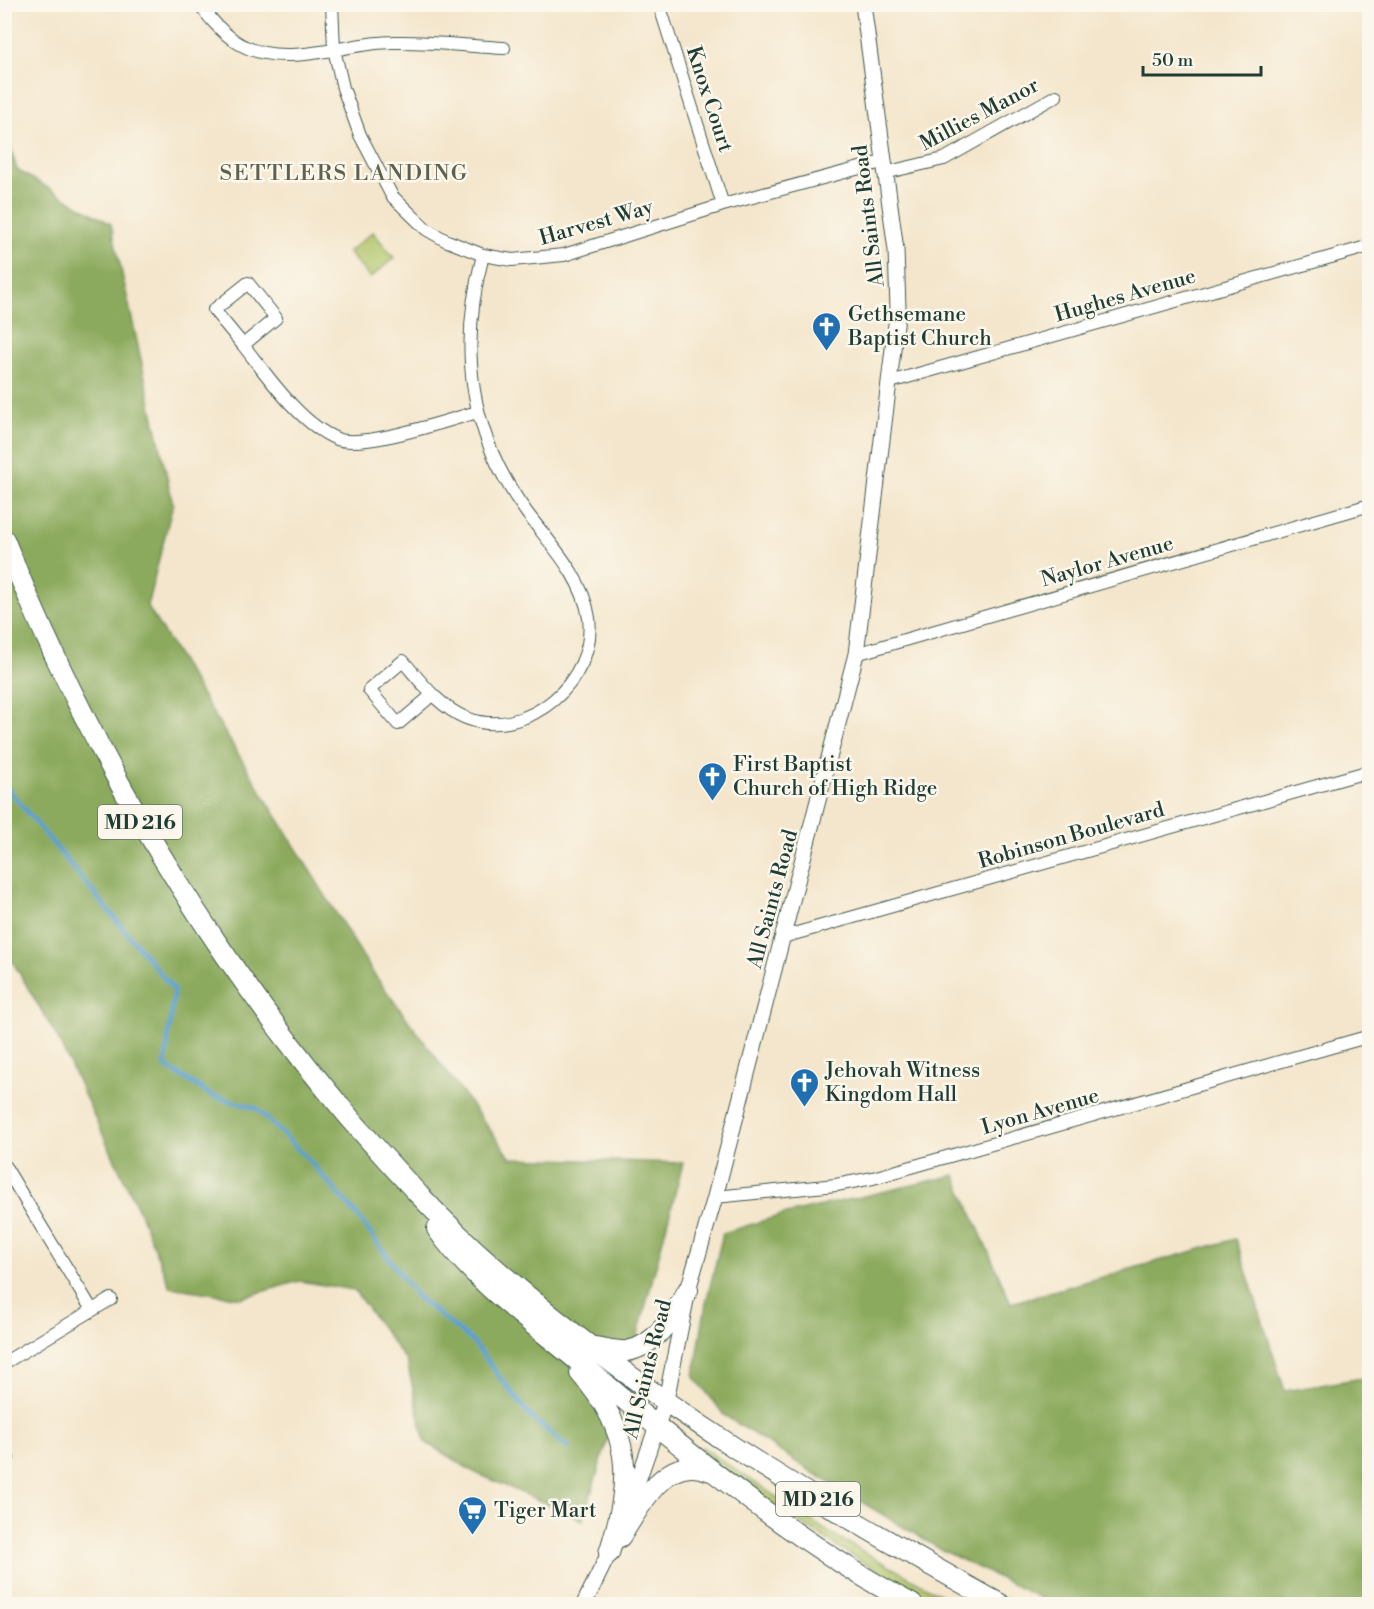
<svg xmlns="http://www.w3.org/2000/svg" width="1374" height="1609" viewBox="0 0 1374 1609" font-family="'Libre Bodoni',serif">
<style>
.green{fill:#b1c569;stroke:#68814e;stroke-width:1.5}
.forest{fill:#8caa5d;stroke:#567448;stroke-width:1.5}
.lines{fill:none;stroke-linecap:round;stroke-linejoin:round}
.stream{stroke:#5ba1d1;stroke-width:4.5}
.minor-casing{stroke:#3f564b;stroke-width:14}
.tertiary-casing{stroke:#3f564b;stroke-width:17}
.primary-casing{stroke:#3f564b;stroke-width:22}
.minor{stroke:#fff;stroke-width:12}
.tertiary{stroke:#fff;stroke-width:15}
.primary{stroke:#fff;stroke-width:20}
.labels{text-anchor:middle;stroke-width:5;stroke-linejoin:round;paint-order:stroke}
.shield{fill:#fbf7ec;stroke:#61756b;stroke-width:1.5}
.shield-label{font-size:20px;font-weight:bold;fill:#1f3d34}
.street-label{font-size:21px;fill:#1f3d34;stroke:#fbf7ec}
.poi-label{font-size:21px;fill:#1f3d34;stroke:#fbf7ec;text-anchor:start}
.neighbourhood-label{font-size:22px;letter-spacing:1.5px;fill:#5e624c;stroke:#fbf7ec}
</style>
<rect width="100%" height="100%" fill="#fbf7ec"/>
<filter id="ink" filterUnits="userSpaceOnUse"><feTurbulence type="fractalNoise" baseFrequency=".0167" numOctaves="2"/><feDisplacementMap in="SourceGraphic" scale="12" xChannelSelector="R" yChannelSelector="G"/><feConvolveMatrix kernelMatrix="1 2 1 2 8 2 1 2 1" color-interpolation-filters="sRGB"/></filter>
<filter id="wash" filterUnits="userSpaceOnUse"><feTurbulence type="fractalNoise" baseFrequency=".008" numOctaves="4" result="noise"/><feDisplacementMap in="SourceGraphic" scale="24" xChannelSelector="R" yChannelSelector="G"/><feGaussianBlur stdDeviation="1.35" result="paint"/><feColorMatrix in="noise" values="0 0 0 0 0 0 0 0 0 0 0 0 0 0 0 0 0 1.4 0 .05"/><feComposite in="paint" operator="in"/></filter>
<g filter="url(#wash)">
<rect width="100%" height="100%" fill="#f4e6cc"/>
<!-- green -->
<path class="green" d="M373 232 394 258 370 278 348 252Z
M702 1447 830 1533 957 1604H936L851 1555 787 1514 701 1451Z"/>
<!-- forest -->
<path class="forest" d="M4 125 17 170 111 224 173 504 147 606 373 973 511 1158 683 1163 628 1373 583 1520 474 1472 425 1442 407 1362 354 1290 299 1281 241 1298 170 1287 140 1213 56 1035 5 949Z
M955 1175 1011 1303 1236 1239 1285 1391 1369 1377V1604H1052L938 1548 812 1472 724 1415 694 1376 706 1303 723 1233 782 1215Z"/>
<g class="lines">
<!-- stream -->
<path class="stream" d="M4 784 174 990 165 1066 213 1096 256 1108 307 1158 357 1215 417 1297 472 1341 531 1417 569 1448"/>
</g>
</g>
<g filter="url(#ink)">
<g class="lines">
<defs>
<path id="minor" d="M199 4C210 18 220 31 235 41 280 72 344 42 393 42 430 41 468 46 504 48
M332 4 334 49 343 88 360 135 392 196 426 229 445 240 483 255 512 260 564 255 723 205 882 162
M659 4 723 205
M884 173 944 159 1056 96
M243 345 214 310 248 283 276 318 243 345C267 375 300 424 337 439 363 449 449 420 477 412
M890 382 1370 246
M856 654 1370 505
M432 695 398 724 369 690 403 661C421 682 439 707 466 718 527 742 597 680 589 618 583 577 551 545 527 513 469 434 458 349 483 255
M783 937 1370 771
M4 1165 92 1310
M715 1197 836 1185 873 1178 1370 1036
M4 1363 111 1299
M4 1453 8 1458"/>
<path id="tertiary" d="M625 1518 666 1400 688 1290 715 1197 856 654 898 308 896 250 863 4
M584 1604 613 1545"/>
<path id="primary" d="M4 539C89 750 202 944 349 1117 395 1170 442 1222 495 1268 646 1402 824 1507 1000 1604
M437 1229C473 1281 530 1321 579 1362 684 1449 790 1540 912 1604
M594 1347C604 1348 617 1352 627 1351 657 1346 674 1314 688 1290
M580 1373C634 1433 632 1481 609 1553
M620 1537C637 1513 658 1466 692 1467 698 1467 705 1469 711 1471"/>
</defs>
<!-- minor casing -->
<use href="#minor" class="minor-casing"/>
<!-- tertiary casing -->
<use href="#tertiary" class="tertiary-casing"/>
<!-- primary casing -->
<use href="#primary" class="primary-casing"/>
<!-- minor -->
<use href="#minor" class="minor"/>
<!-- tertiary -->
<use href="#tertiary" class="tertiary"/>
<!-- primary -->
<use href="#primary" class="primary"/>
</g>
</g>
<!-- icons -->
<defs>
<symbol id="church-pin" viewBox="-11 -11 22 30"><path d="M0 17L-7.5 6A9.5 9.5 0 1 1 7.5 6Z" fill="#1f6fb2" stroke="#fbf7ec"/><path d="M-1.2-6h2.4v3.5h3.3v2.4h-3.3V6h-2.4V-.1h-3.3v-2.4h3.3Z" fill="#fff"/></symbol>
<symbol id="supermarket-pin" viewBox="-11 -11 22 30"><path d="M0 17L-7.5 6A9.5 9.5 0 1 1 7.5 6Z" fill="#1f6fb2" stroke="#fbf7ec"/><path d="M-6-5.5h2.5l.6 2H6L4.5 2H-2.5L-4.4-4H-6ZM-1.5 3.2a1.3 1.3 0 1 0 .1 0ZM3 3.2a1.3 1.3 0 1 0 .1 0Z" fill="#fff"/></symbol>
</defs>
<g fill-rule="evenodd">
<use href="#church-pin" x="810" y="310" width="33" height="45"/>
<use href="#church-pin" x="696" y="760" width="33" height="45"/>
<use href="#church-pin" x="788" y="1066" width="33" height="45"/>
<use href="#supermarket-pin" x="456" y="1494" width="33" height="45"/>
</g>
<g class="labels">
<!-- shield labels -->
<g class="shield">
<rect x="98" y="805" width="84" height="34" rx="4.5"/>
<rect x="776" y="1482" width="84" height="34" rx="4.5"/>
</g>
<g class="shield-label">
<text x="140" y="829">MD 216</text>
<text x="818" y="1506">MD 216</text>
</g>
<!-- street labels -->
<g class="street-label">
<text transform="translate(710 99) rotate(72)" y="7">Knox Court</text>
<text transform="translate(979 114) rotate(-28)" y="7">Millies Manor</text>
<text transform="translate(868 216) rotate(-97)" y="7">All Saints Road</text>
<text transform="translate(596 222) rotate(-16)" y="7">Harvest Way</text>
<text transform="translate(1125 295) rotate(-16)" y="7">Hughes Avenue</text>
<text transform="translate(1107 561) rotate(-16)" y="7">Naylor Avenue</text>
<text transform="translate(1071 835) rotate(-16)" y="7">Robinson Boulevard</text>
<text transform="translate(772 899) rotate(-75)" y="7">All Saints Road</text>
<text transform="translate(1040 1111) rotate(-16)" y="7">Lyon Avenue</text>
<text transform="translate(647 1369) rotate(-76)" y="7">All Saints Road</text>
</g>
<!-- poi labels -->
<g class="poi-label">
<text x="848" y="321">Gethsemane<tspan x="848" dy="24">Baptist Church</tspan></text>
<text x="733" y="771">First Baptist<tspan x="733" dy="24">Church of High Ridge</tspan></text>
<text x="825" y="1077">Jehovah Witness<tspan x="825" dy="24">Kingdom Hall</tspan></text>
<text x="494" y="1517">Tiger Mart</text>
</g>
<!-- neighbourhood labels -->
<g class="neighbourhood-label">
<text x="344" y="180">SETTLERS LANDING</text>
</g>
</g>
<!-- margin -->
<rect width="1374" height="1609" fill="none" stroke="#fbf7ec" stroke-width="24"/>
<!-- scale -->
<path d="M1143 66v9h118v-9" fill="none" stroke="#1f3d34" stroke-width="3"/>
<text x="1152" y="66" font-size="18" fill="#1f3d34" stroke="#fbf7ec" stroke-width="4.5" paint-order="stroke">50 m</text>
</svg>
